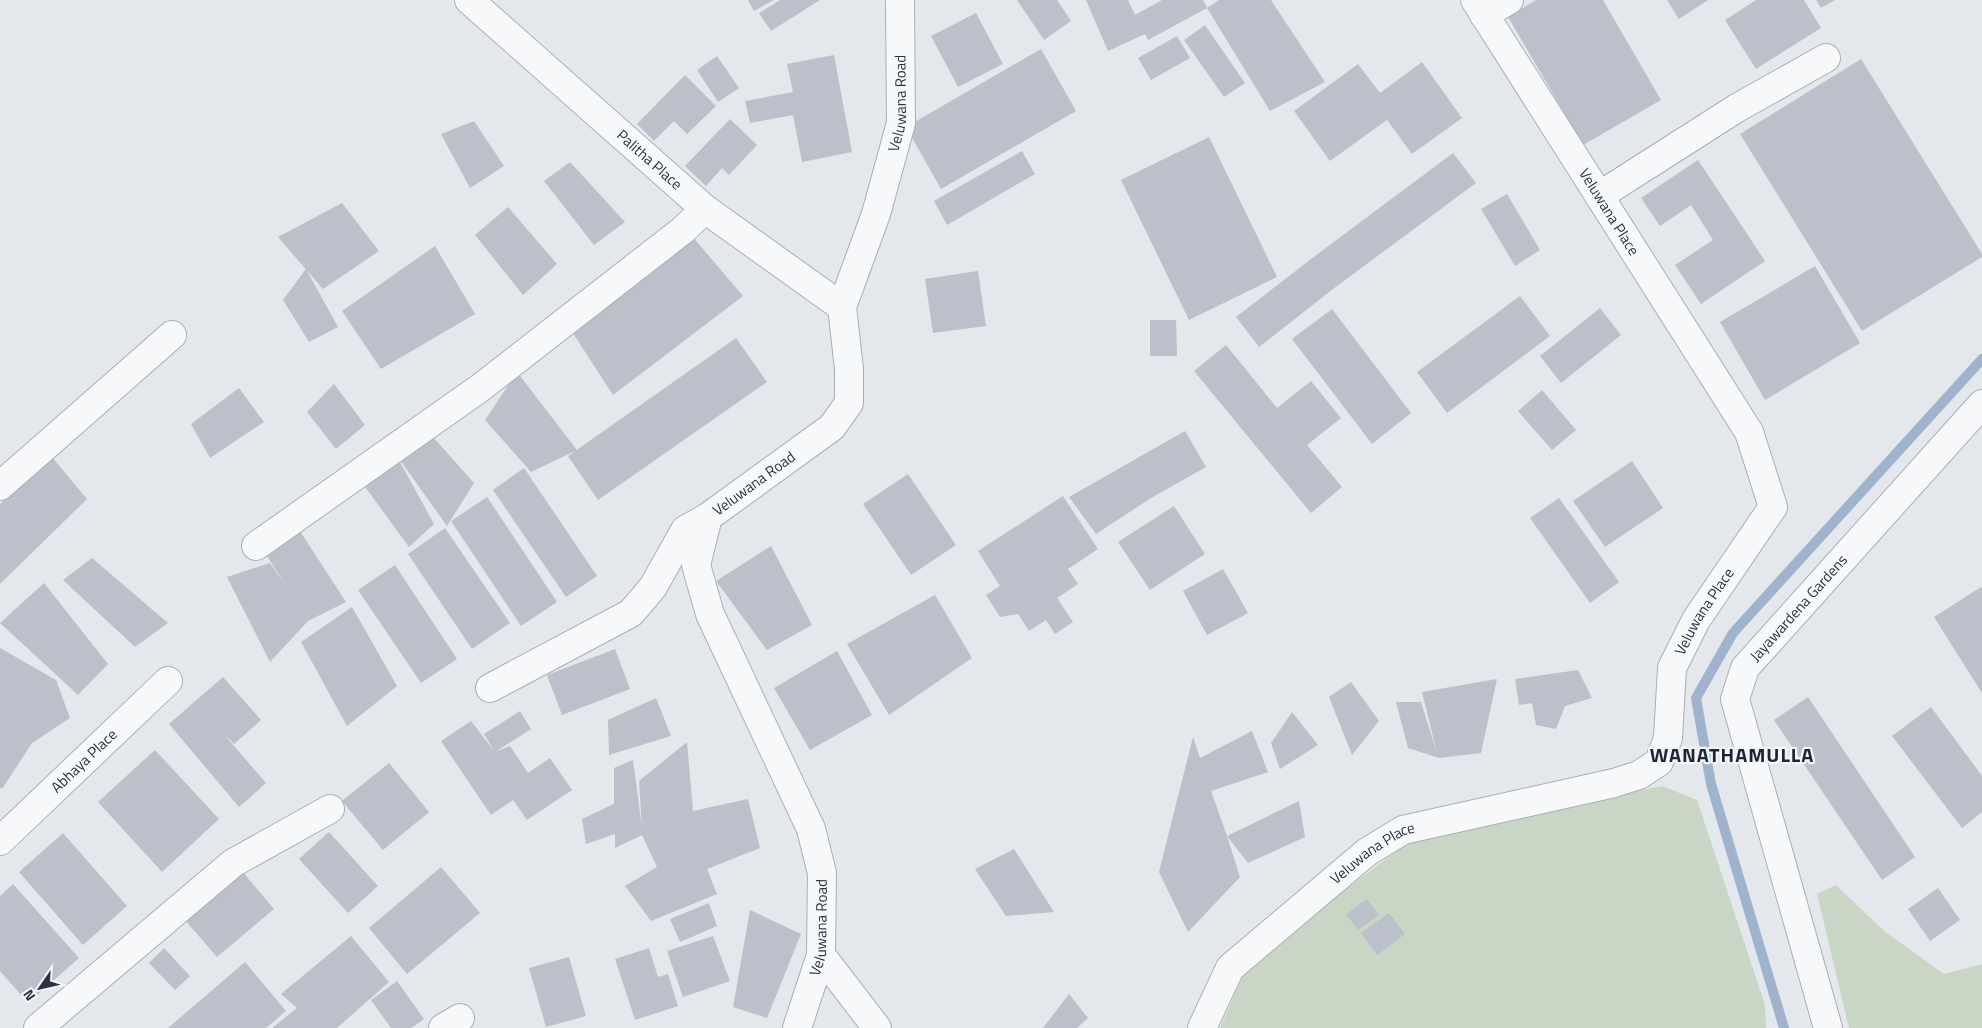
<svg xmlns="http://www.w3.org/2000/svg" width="1982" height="1028" viewBox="0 0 1982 1028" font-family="'Titillium Web',sans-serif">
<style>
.green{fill:#c9d6c5}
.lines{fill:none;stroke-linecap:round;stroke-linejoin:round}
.stream{stroke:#9fb4cc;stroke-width:10}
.building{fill:#bbc0ca}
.street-casing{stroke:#a9aeb7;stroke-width:30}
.street{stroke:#f7f8fa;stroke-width:28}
.labels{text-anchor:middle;stroke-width:4.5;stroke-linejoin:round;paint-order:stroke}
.street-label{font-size:15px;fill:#2b3445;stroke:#f4f6f9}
.district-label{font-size:20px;font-weight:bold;letter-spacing:1px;fill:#1d2536;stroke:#f4f6f9}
</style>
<rect width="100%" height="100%" fill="#e4e7ec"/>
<!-- green -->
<path class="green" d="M1662 786 1697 800 1765 1005 1766 1028H1220L1248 964 1416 836Z
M1836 885 1884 931 1944 974 1982 964V1028H1849L1817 894Z"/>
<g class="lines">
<!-- stream -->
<path class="stream" d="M1784 1028 1711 784 1696 698 1733 633 1982 359"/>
</g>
<!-- building -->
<path class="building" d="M748 0H774L754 11Z
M780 0H820L771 31 759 13Z
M1017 0H1057L1071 21 1044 40Z
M1086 0H1128L1135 15 1162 0H1203L1207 8 1148 40 1145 34 1108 51Z
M1219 0H1271L1325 82 1270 111 1207 8Z
M1536 0H1603L1661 100 1583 145 1508 17Z
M1667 0H1708L1679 19Z
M1756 0H1804L1821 28 1756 69 1725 20Z
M1816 0H1835L1821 8Z
M976 13 1003 64 958 87 931 36Z
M1205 25 1245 83 1224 97 1184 40Z
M1177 36 1190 58 1151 80 1138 58Z
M1041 49 1076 111 941 189 906 127Z
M834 55 852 152 802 162 793 115 750 123 745 101 793 92 787 64Z
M717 56 739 88 718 102 697 70Z
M1861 59 1982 254V257L1862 331 1740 134Z
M1422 62 1462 118 1412 154 1387 120 1330 161 1294 111 1358 64 1380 93Z
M685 75 716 106 687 134 674 121 654 141 637 124Z
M730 119 757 145 729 175 722 168 706 186 685 166Z
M474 121 504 166 470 188 441 134Z
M1209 137 1277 277 1189 320 1121 180Z
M1022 151 1035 174 947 225 934 201Z
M1453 153 1476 183 1333 289 1259 347 1236 317 1311 259Z
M1698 160 1765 261 1701 304 1675 265 1713 240 1691 205 1660 226 1641 198Z
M570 162 625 222 594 245 544 181Z
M1507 194 1540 250 1515 266 1481 209Z
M342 203 379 251 323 289 278 237Z
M508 207 557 264 523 295 475 235Z
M692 236 743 296 613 395 567 324Z
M435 246 475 314 381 369 342 311Z
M1815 266 1860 343 1765 400 1720 322Z
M306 269 338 327 309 342 283 300Z
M978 271 986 326 933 333 925 279Z
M1520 296 1550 336 1447 413 1417 372Z
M1600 308 1621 335 1561 383 1540 356Z
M1332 309 1411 413 1372 444 1292 339Z
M1150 320H1176L1177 356H1150Z
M736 338 767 382 598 500 568 456Z
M1226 345 1277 408 1311 381 1341 418 1307 445 1342 487 1311 513 1194 371Z
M517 372 577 450 531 472 485 420Z
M334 384 365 425 336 449 307 412Z
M239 388 264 422 210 458 191 424Z
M1542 390 1576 430 1552 450 1518 411Z
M425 428 474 483 447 526 395 453Z
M1185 431 1206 467 1151 498 1096 534 1069 497Z
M395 453 434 524 409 547 363 484Z
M51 456 87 499 0 584V504Z
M1632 461 1663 508 1605 547 1573 501Z
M524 468 597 576 566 597 493 490Z
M908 474 956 545 911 575 863 504Z
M1063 496 1098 549 1068 569 1078 584 1057 598 1073 622 1055 634 1046 620 1029 631 1018 614 1000 617 986 595 1000 586 978 551Z
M487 497 557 602 521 626 451 521Z
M1559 498 1619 582 1590 603 1530 518Z
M1174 506 1205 554 1150 590 1118 542Z
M296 525 346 602 308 621 270 662 227 577 270 563 287 587 263 550Z
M445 528 510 623 472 649 408 554Z
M771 546 812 625 767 650 716 581Z
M92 558 168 623 135 647 63 580Z
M395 565 457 659 421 683 358 590Z
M1223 569 1248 613 1207 635 1183 591Z
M44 583 108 664 78 695 0 623Z
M1981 587 1982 588V693L1934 617Z
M935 595 972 658 889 715 847 644Z
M352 607 397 686 347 726 301 642Z
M0 648 56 680 70 718 32 743 2 789 0 787Z
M615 649 630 689 562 715 547 675Z
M837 651 872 715 810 750 774 688Z
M1578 670 1592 698 1565 706 1556 729 1536 725 1532 703 1519 705 1515 679Z
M223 677 261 720 234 744 222 732 266 783 239 807 169 724Z
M1497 679 1481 753 1439 758 1408 748 1396 702H1421L1437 753 1422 692Z
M1351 682 1379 721 1352 755 1329 697Z
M1808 697 1915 857 1882 880 1774 720Z
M656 698 671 736 609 755 608 720Z
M1931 707 1982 776V812L1962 828 1892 736Z
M520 711 531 729 495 752 510 746 528 773 550 758 572 790 527 820 513 800 491 815 441 741 471 721 495 752 484 734Z
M1292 712 1318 745 1280 769 1271 743Z
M1252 731 1268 772 1211 791 1227 836 1299 801 1305 837 1248 863 1227 836 1240 877 1188 932 1159 872 1193 737 1200 758Z
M687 742 693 811 748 799 760 848 707 869 717 894 651 921 625 886 657 867 642 835 615 848V834L586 844 582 819 614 804V768L633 760 642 828 639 781Z
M155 750 219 819 162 872 98 802Z
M389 763 429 812 383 850 342 801Z
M329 832 378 886 348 913 299 859Z
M63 833 127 906 83 945 19 872Z
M1014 849 1054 912 1006 916 975 869Z
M441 867 480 913 407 974 369 928Z
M241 870 274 909 217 957 184 919Z
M13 884 79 958 28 1003 0 971V896Z
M1938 888 1960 920 1930 941 1908 909Z
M1367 899 1379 915 1358 930 1346 914Z
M709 903 717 926 680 942 670 919Z
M750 910 801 934 767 1018 733 1007Z
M1389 913 1405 934 1377 955 1361 933Z
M351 936 389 982 337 1028H272L297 1008 281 994Z
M713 936 730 981 683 997 667 951Z
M164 948 190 976 175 990 149 963Z
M649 948 658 977 668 974 678 1006 635 1020 615 959Z
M569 957 586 1016 546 1027 529 968Z
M245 962 286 1011 266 1028H168Z
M397 981 424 1019 411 1028H391L371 1000Z
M1069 994 1088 1018 1077 1028H1043Z"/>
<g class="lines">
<defs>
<g id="street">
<path id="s1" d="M469 0 705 209 842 307"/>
<path d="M1484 15 1509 0"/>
<path d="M1599 196 1737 108 1826 58"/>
<path d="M0 486 172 335"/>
<path d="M256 546 480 388 683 230 705 209"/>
<path d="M490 688 631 613 653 587 685 530 708 517"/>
<path id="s2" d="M0 841 168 681"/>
<path d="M821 955 877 1028"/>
<path d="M38 1028 233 863 330 809"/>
<path d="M443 1028 460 1018"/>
<path id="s3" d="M797 1028 821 955 822 873 811 829 710 614 696 565 708 517 832 427 849 403V369L842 307 876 214 901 123 900 0"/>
<path id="s4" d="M1202 1028 1230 968 1367 852 1403 830 1614 783 1639 775 1659 762 1668 738 1672 668 1696 620 1773 507 1749 432 1475 0"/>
<path id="s5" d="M1828 1028 1735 699 1745 668 1982 404"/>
</g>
</defs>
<!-- street casing -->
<use href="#street" class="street-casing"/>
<!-- street -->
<use href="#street" class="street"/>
</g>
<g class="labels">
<!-- street labels -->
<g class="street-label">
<text dy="5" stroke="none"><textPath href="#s3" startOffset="1034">Veluwana Road</textPath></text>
<text dy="5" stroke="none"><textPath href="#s1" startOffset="241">Palitha Place</textPath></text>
<text transform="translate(1609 212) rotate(58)" y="5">Veluwana Place</text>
<text dy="5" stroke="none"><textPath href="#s3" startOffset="599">Veluwana Road</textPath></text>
<text dy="5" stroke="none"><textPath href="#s5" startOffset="455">Jayawardena Gardens</textPath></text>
<text dy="5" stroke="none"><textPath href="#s4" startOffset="715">Veluwana Place</textPath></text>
<text dy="5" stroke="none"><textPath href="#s2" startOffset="116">Abhaya Place</textPath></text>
<text dy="5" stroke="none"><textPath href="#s4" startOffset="250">Veluwana Place</textPath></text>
<text dy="5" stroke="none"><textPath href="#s3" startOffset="104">Veluwana Road</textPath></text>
</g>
<!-- district labels -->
<g class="district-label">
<text x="1732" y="762">WANATHAMULLA</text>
</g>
</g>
<!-- north arrow -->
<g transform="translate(40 988) rotate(236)" stroke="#f4f6f9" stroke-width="4" paint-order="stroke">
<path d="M0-4L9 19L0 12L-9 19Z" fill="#2b3445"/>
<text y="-8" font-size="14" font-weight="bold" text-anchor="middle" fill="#2b3445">N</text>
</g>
</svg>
